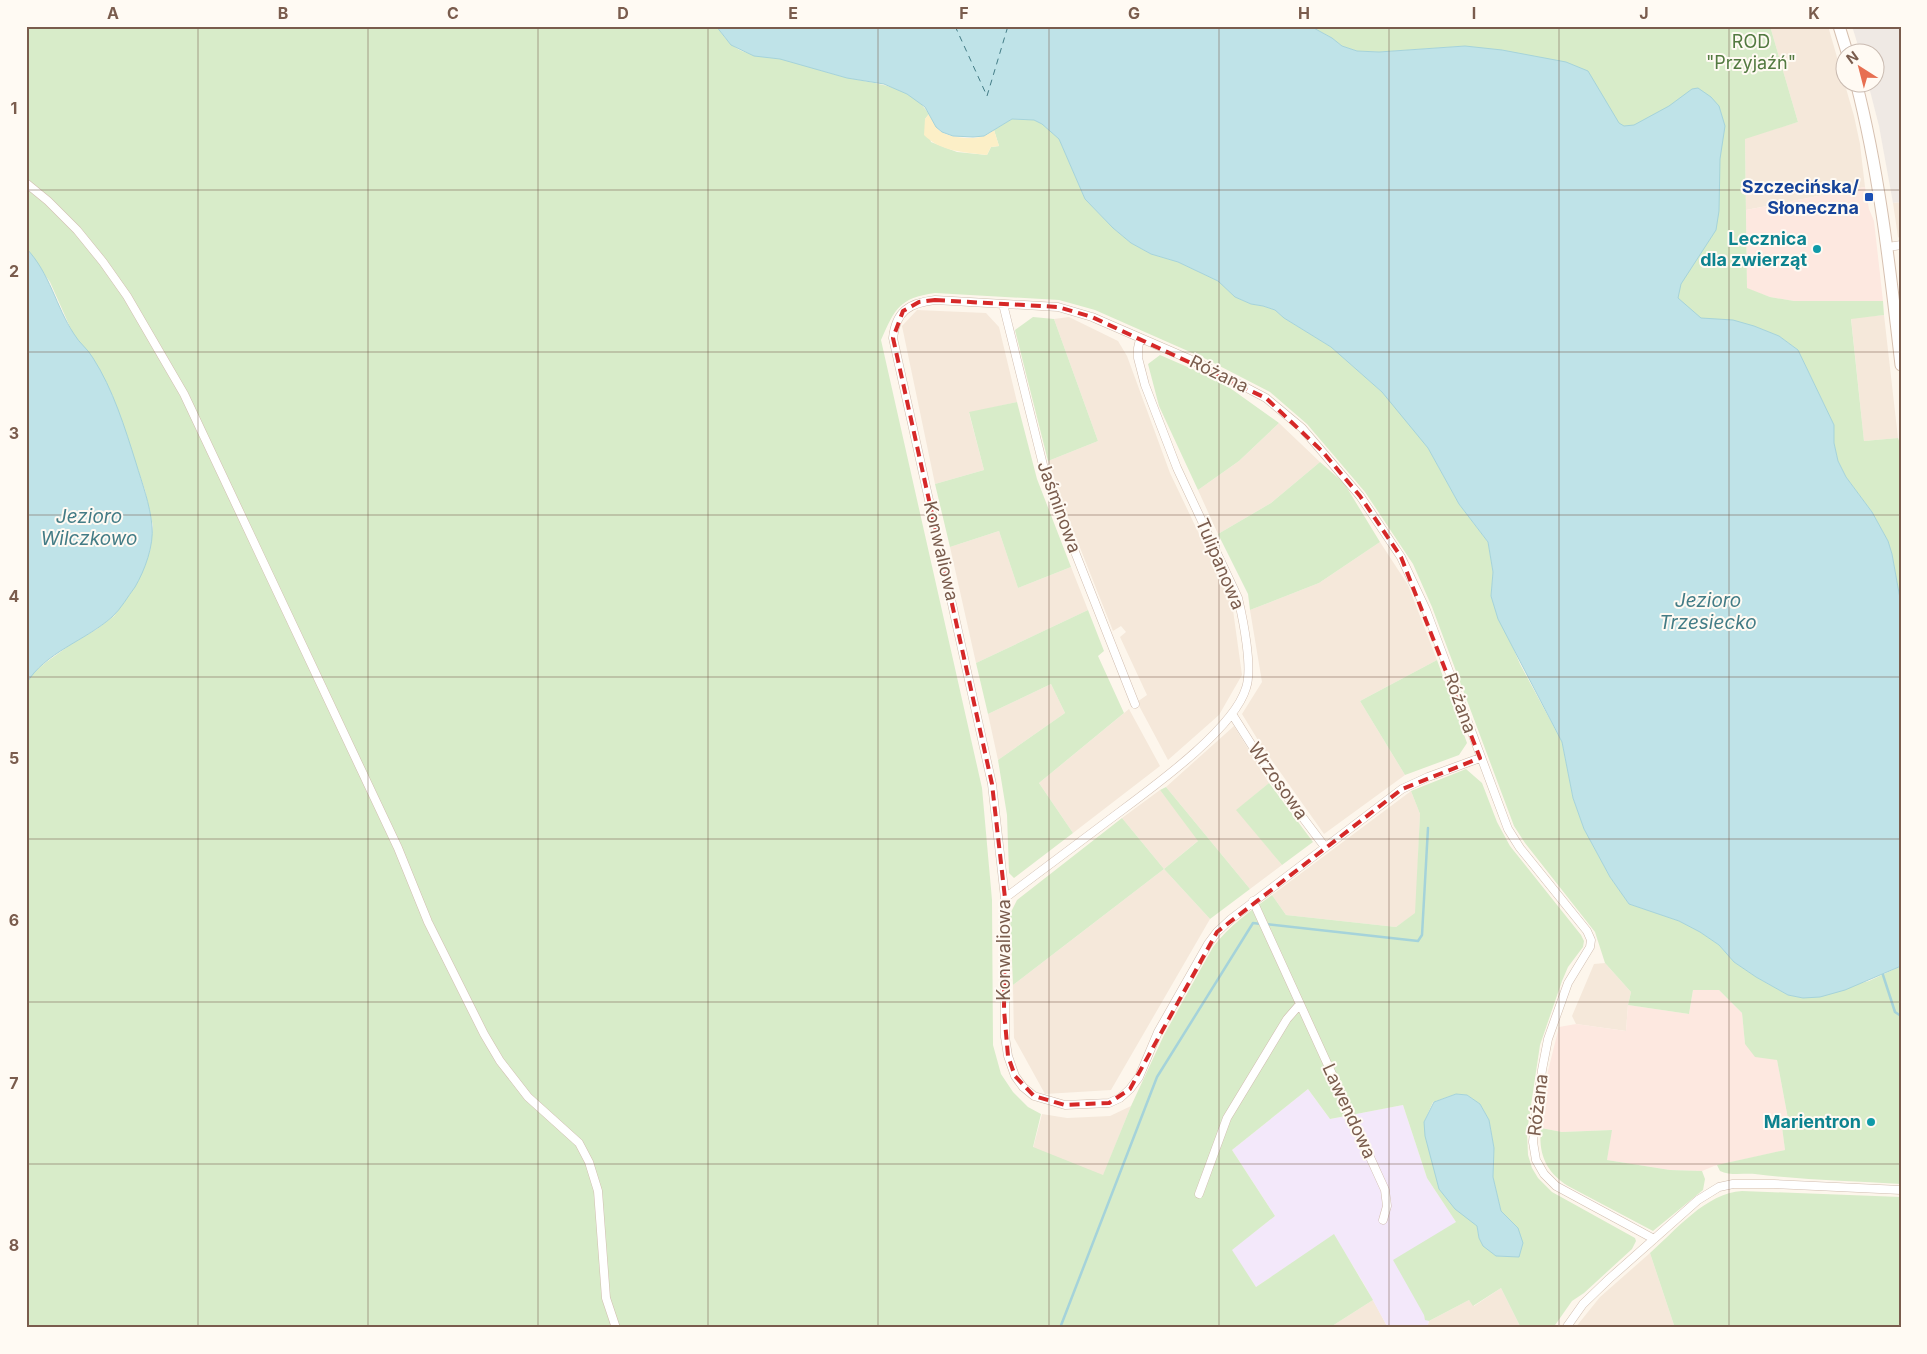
<svg xmlns="http://www.w3.org/2000/svg" width="1927" height="1354" viewBox="0 0 1927 1354" font-family="Inter,sans-serif">
<style>
.residential{fill:#f5e8da}
.commercial{fill:#fde8e0}
.industrial{fill:#efe9e4}
.education{fill:#f3e8fa}
.green{fill:#d8ecc9;fill-rule:evenodd}
.sand{fill:#fcefc7}
.water{fill:#bfe3e8;stroke:#a5d3da}
.lines{fill:none;stroke-linecap:round;stroke-linejoin:round}
.stream{stroke:#a5d3da;stroke-width:2.5}
.ferry{stroke:#437c86;stroke-width:1;stroke-dasharray:6 5;stroke-linecap:butt}
.street-casing{stroke:#d1beb0;stroke-width:9}
.secondary-casing{stroke:#d6c0b0;stroke-width:13}
.street{stroke:#fff;stroke-width:8}
.secondary{stroke:#fff;stroke-width:11}
.marked{fill:none;stroke:#d62828;stroke-width:4;stroke-dasharray:10 6;stroke-linejoin:round}
.grid{fill:none;stroke:#7a5c4d;stroke-width:1;stroke-opacity:0.55}
.transit-dot{fill:#1a4fb4;stroke:#fffaf3;stroke-width:2}
.culture-dot{fill:#0f9aa8;stroke:#fffaf3;stroke-width:2}
.labels{text-anchor:middle;stroke-width:4;stroke-linejoin:round;paint-order:stroke}
.park-label{font-size:18px;fill:#537a41;stroke:#fffaf3}
.transit-label{font-size:18px;font-weight:bold;fill:#164399;stroke:#fffaf3;text-anchor:end}
.culture-label{font-size:18px;font-weight:bold;fill:#0d838f;stroke:#fffaf3;text-anchor:end}
.street-label{font-size:18px;fill:#7a5c4d;stroke:#fffaf3}
.water-label{font-size:19px;font-style:italic;fill:#437c86;stroke:#fffaf3}
.neatline{fill:none;stroke:#7a5c4d;stroke-width:2}
.grid-label{font-size:16px;text-anchor:middle;font-weight:bold;fill:#7a5c4d}
</style>
<rect width="100%" height="100%" fill="#fdf6ec"/>
<!-- residential -->
<path class="residential" d="M1770 26H1828L1854 116 1860 144 1865 187 1746 210 1745 138 1798 122Z
M1901 202V239L1898 237 1893 203Z
M917 310 986 313 999 327 1017 402 969 413 984 470 935 484 902 326Z
M1884 315 1898 438 1864 441 1851 318Z
M1069 317 1118 341 1127 356 1170 473 1232 603 1242 675 1219 715 1168 760 1137 702 1147 695 1120 637 1126 632 1121 626 1113 631 1069 520 1048 461 1098 441 1054 319Z
M1279 423 1320 462 1271 503 1218 534 1198 490 1239 461Z
M999 531 1018 588 1071 567 1088 610 976 663 950 547Z
M1380 542 1408 585 1437 660 1360 701 1405 775 1324 834 1261 745 1242 714 1262 682 1250 610 1319 583Z
M1051 684 1065 713 998 760 988 714Z
M1129 709 1160 766 1073 833 1039 783Z
M1234 726 1269 783 1237 810 1282 865 1250 889 1166 787Z
M1160 790 1199 840 1164 869 1210 919 1111 1090 1045 1094 1014 1038 1013 985 1164 869 1122 818Z
M1411 791 1420 814 1416 913 1396 927 1286 915 1272 895Z
M1605 963 1631 992 1628 1005 1626 1031 1576 1024 1572 1016 1594 964Z
M1131 1106 1103 1176 1033 1148 1042 1114 1067 1118 1110 1116Z
M1650 1253 1675 1328H1575L1600 1297Z
M1501 1288 1521 1328H1427L1429 1321 1469 1300 1474 1306Z
M1373 1300 1388 1328H1329Z"/>
<!-- commercial -->
<path class="commercial" d="M1865 187 1869 209 1874 221 1883 301H1794L1770 297 1747 289 1746 210Z
M1693 990H1719L1742 1013 1745 1044 1777 1060 1789 1124 1782 1127 1785 1150 1714 1166 1702 1171 1670 1170 1607 1160 1611 1130 1562 1132 1541 1128 1548 1071 1559 1027 1576 1024 1626 1031 1628 1005 1689 1014Z"/>
<!-- industrial -->
<path class="industrial" d="M1852 26H1901V202L1893 203 1879 126 1868 83 1874 82V52H1860Z"/>
<!-- education -->
<path class="education" d="M1308 1089 1330 1119 1403 1105 1427 1178 1456 1222 1424 1315 1425 1319 1429 1321 1427 1328H1388L1364 1284 1334 1235 1256 1287 1231 1250 1275 1216 1232 1150Z"/>
<!-- green -->
<path class="green" d="M26 26H716C721 32 725 39 731 44 745 57 764 55 781 59 803 64 823 72 844 77 875 84 911 85 929 114L925 119 931 142 957 152 987 155 991 147 999 146 994 130 1012 119 1034 120 1042 124 1059 139 1085 199 1113 228 1131 243 1151 254 1178 262 1218 281 1235 297 1251 304 1263 306 1275 310 1284 318 1331 347 1382 392 1414 428 1428 448 1459 504 1488 542 1493 572 1491 596 1520 664 1562 742 1573 798 1584 829 1610 877 1629 904 1679 921 1700 932 1719 945 1734 962 1756 977 1788 995 1803 998 1869 981 1901 966V1184C1852 1181 1803 1180 1755 1174 1744 1173 1730 1176 1720 1171L1717 1165 1785 1150 1782 1127 1789 1124 1777 1060 1755 1057 1745 1044 1742 1013 1719 990H1693L1689 1014 1628 1005 1631 992 1605 963 1595 932 1525 843 1514 826 1432 607 1413 564 1365 492 1307 424 1270 392 1206 359 1095 310 1059 300 935 293C899 298 895 309 881 340L982 788 992 900 993 1045 1001 1074 1013 1092 1028 1107 1041 1114 1033 1147 1103 1175 1131 1106 1164 1035 1213 947C1229 926 1250 911 1272 895L1286 915 1396 927 1415 913 1420 814 1411 791 1466 769 1482 783 1497 822 1510 846 1581 935 1584 941 1583 947 1568 967 1562 981 1540 1045 1527 1132 1528 1155 1532 1168 1538 1178 1552 1192 1635 1238 1636 1241 1632 1249 1584 1293 1572 1301 1553 1328H1521L1501 1288 1473 1306 1469 1300 1429 1321 1425 1320 1424 1315 1393 1260 1456 1222 1427 1178 1403 1105 1330 1119 1308 1089 1232 1150 1275 1216 1232 1250 1256 1287 1334 1234 1373 1300 1329 1328H26V684L31 675 45 663 70 645 97 629 114 616 136 585 150 551 153 526 145 490 112 395 93 358 74 336 50 282 26 248ZM1456 1094 1467 1095 1480 1104 1489 1120 1494 1148 1493 1177 1501 1211 1518 1228 1519 1257 1496 1256 1479 1238 1477 1226 1424 1122 1433 1102Z
M1310 26H1770L1798 122 1745 139 1747 288 1770 297 1794 301H1883L1884 315 1851 319 1864 441 1898 438 1901 446V604L1892 554 1888 541 1872 512 1846 477 1838 461 1834 443V425L1798 350 1779 336 1754 326 1678 332 1649 144 1465 46 1379 52 1357 51 1342 46 1332 38Z
M1033 317 1054 319 1098 441 1048 461 1015 330Z
M1160 355 1199 372 1230 388 1279 423 1239 461 1198 490 1159 406 1148 364Z
M1017 402 1037 479 1071 567 1018 588 999 531 950 547 935 484 984 470 969 412Z
M1320 462 1344 483 1380 542 1319 583 1250 610 1248 594 1218 534 1271 503Z
M1088 610 1104 651 1098 656 1124 713 1039 783 1073 833 1014 878 1009 873 1007 815 998 760 1065 713 1051 684 988 714 976 663Z
M1437 660 1467 743 1459 755 1405 775 1360 701Z
M1269 783 1313 842 1282 865 1236 810Z
M1166 787 1250 889 1210 919 1164 869 1013 985 1010 914 1017 900 1122 818 1164 869 1198 841 1160 790Z
M1541 1128 1562 1132 1612 1130 1607 1160 1670 1170 1702 1171 1705 1179 1703 1190 1653 1231 1568 1186C1546 1172 1538 1154 1541 1128Z
M1742 1191 1901 1197V1328H1675L1650 1253C1676 1230 1706 1193 1742 1191Z"/>
<!-- sand -->
<path class="sand" d="M929 114C933 120 935 127 940 131 950 138 972 140 984 136 987 135 991 132 994 130L999 146 991 147 987 155C964 152 941 152 924 135L925 119Z"/>
<!-- water -->
<path class="water" d="M716 26H1310L1332 38 1342 46 1357 51 1379 52 1465 46 1502 50 1566 62 1588 71 1619 123 1624 126 1634 125 1669 106 1692 89 1698 88 1711 97 1719 106 1725 126 1720 159 1719 211 1716 230 1681 284 1678 298 1701 318 1733 320 1754 326 1779 336 1798 350 1834 425V443L1838 461 1846 477 1872 512 1888 541 1892 554 1901 604V966L1845 990 1820 997 1803 998 1788 995 1756 977 1734 962 1719 945 1700 932 1679 921 1629 904 1610 877 1584 829 1573 798 1562 742 1498 619 1491 596 1493 572 1488 542 1459 504 1428 448 1382 392 1331 347 1284 318 1275 310 1263 306 1251 304 1235 297 1218 281 1178 262 1151 254 1131 243 1113 228 1085 199 1059 139 1042 124 1034 120 1012 119 984 136 973 137 953 136 942 132 936 127 925 107 907 94 884 84 847 78 780 59 754 56 731 45Z
M26 248C50 273 56 307 74 334 79 343 88 349 93 358 113 389 125 428 136 463 142 483 150 504 152 526 154 545 145 570 135 587 128 596 121 609 112 617 85 641 45 652 26 684Z
M1456 1094 1467 1095 1480 1104 1489 1120 1494 1148 1493 1177 1501 1211 1518 1228 1523 1243 1519 1257 1496 1256 1483 1246 1479 1238 1477 1226 1455 1209 1439 1189 1425 1136 1424 1122 1434 1102Z"/>
<g class="lines">
<!-- stream -->
<path class="stream" d="M1266 924 1418 941 1422 935 1428 828
M1883 975 1895 1012 1901 1016
M1060 1328 1157 1077 1253 923 1261 924"/>
<!-- ferry -->
<path class="ferry" d="M955 26 987 96 1008 26"/>
<defs>
<path id="street" d="M26 183 48 201 77 230 103 262 127 296 184 394 398 848 428 922 484 1034 500 1061 528 1097 579 1143 589 1162 598 1191 606 1298 616 1328
M1888 247 1901 245
M1003 304 1047 481 1135 704
M1232 714 1272 777 1325 847
M1480 758 1428 777 1402 789 1231 919 1217 932 1208 944 1158 1032 1139 1077 1130 1089 1120 1098 1109 1103 1065 1105 1034 1096 1023 1087 1015 1076 1008 1056 1005 1037V898L992 784 893 338C896 311 909 303 935 300L1058 307 1092 317 1203 365 1266 398 1302 428 1360 496 1401 557 1426 610 1508 829 1520 848 1587 931 1591 940 1590 947 1568 983 1548 1039 1542 1070 1535 1122 1533 1142 1536 1160 1544 1174 1556 1186 1654 1239
M1005 898C1038 873 1072 848 1105 823 1143 794 1233 732 1246 688 1253 668 1243 619 1238 598L1177 468 1145 385 1138 358V348L1140 339
M1253 901 1385 1190 1387 1206 1383 1220
M1199 1194 1227 1118 1287 1019 1300 1004
M1566 1328 1583 1304 1609 1279 1698 1200 1719 1187 1733 1184H1774L1901 1190"/>
<path id="secondary" d="M1839 26 1847 52
M1856 82C1880 175 1890 270 1901 365"/>
</defs>
<!-- street casing -->
<use href="#street" class="street-casing"/>
<!-- secondary casing -->
<use href="#secondary" class="secondary-casing"/>
<!-- street -->
<use href="#street" class="street"/>
<!-- secondary -->
<use href="#secondary" class="secondary"/>
</g>
<!-- marked area -->
<path class="marked" d="M935 300 1058 307 1092 317 1266 398 1322 451 1360 496 1401 557 1480 758 1402 789 1217 932 1130 1089 1109 1103 1065 1105 1034 1096 1015 1076 1008 1056 1004 1010 1005 898 992 784 893 338 903 311 919 302Z"/>
<!-- grid -->
<path class="grid" d="M198 26V1328M368 26V1328M538 26V1328M708 26V1328M878 26V1328M1049 26V1328M1219 26V1328M1389 26V1328M1559 26V1328M1729 26V1328M26 190H1901M26 352H1901M26 515H1901M26 677H1901M26 839H1901M26 1002H1901M26 1164H1901"/>
<!-- markers -->
<rect class="transit-dot" x="1864" y="192" width="10" height="10" rx="2.5"/>
<g class="culture-dot">
<circle cx="1817" cy="249" r="5"/>
<circle cx="1871" cy="1122" r="5"/>
</g>
<g class="labels">
<!-- park labels -->
<g class="park-label">
<text x="1751" y="48">ROD<tspan x="1751" dy="21">"Przyjaźń"</tspan></text>
</g>
<!-- transit labels -->
<g class="transit-label">
<text x="1859" y="193">Szczecińska/<tspan x="1859" dy="21">Słoneczna</tspan></text>
</g>
<!-- culture labels -->
<g class="culture-label">
<text x="1807" y="245">Lecznica<tspan x="1807" dy="21">dla zwierząt</tspan></text>
<text x="1861" y="1128">Marientron</text>
</g>
<!-- street labels -->
<g class="street-label">
<text transform="translate(1219 374) rotate(26)" y="6">Różana</text>
<text transform="translate(1059 507) rotate(70)" y="6">Jaśminowa</text>
<text transform="translate(941 551) rotate(77)" y="6">Konwaliowa</text>
<text transform="translate(1220 564) rotate(67)" y="6">Tulipanowa</text>
<text transform="translate(1460 703) rotate(70)" y="6">Różana</text>
<text transform="translate(1278 781) rotate(55)" y="6">Wrzosowa</text>
<text transform="translate(1004 950) rotate(-90)" y="6">Konwaliowa</text>
<text transform="translate(1538 1105) rotate(-83)" y="6">Różana</text>
<text transform="translate(1349 1111) rotate(65)" y="6">Lawendowa</text>
</g>
<!-- water labels -->
<g class="water-label">
<text x="89" y="523">Jezioro<tspan x="89" dy="22">Wilczkowo</tspan></text>
<text x="1708" y="607">Jezioro<tspan x="1708" dy="22">Trzesiecko</tspan></text>
</g>
</g>
<!-- border -->
<rect width="1927" height="1354" fill="none" stroke="#fffaf3" stroke-width="55"/>
<!-- north arrow -->
<g transform="translate(1860 68) rotate(324)"><circle r="24" fill="#fffaf3" stroke="#cabbb1"/>
<path d="M0-4L9 19L0 12L-9 19Z" fill="#e76f51"/>
<text y="-8" font-size="14" font-weight="bold" text-anchor="middle" fill="#7a5c4d">N</text>
</g>
<rect x="28" y="28" width="1872" height="1298" class="neatline"/>
<g class="grid-label">
<text x="113" y="19">A</text>
<text x="283" y="19">B</text>
<text x="453" y="19">C</text>
<text x="623" y="19">D</text>
<text x="793" y="19">E</text>
<text x="964" y="19">F</text>
<text x="1134" y="19">G</text>
<text x="1304" y="19">H</text>
<text x="1474" y="19">I</text>
<text x="1644" y="19">J</text>
<text x="1814" y="19">K</text>
<text x="14" y="114">1</text>
<text x="14" y="277">2</text>
<text x="14" y="439">3</text>
<text x="14" y="602">4</text>
<text x="14" y="764">5</text>
<text x="14" y="926">6</text>
<text x="14" y="1089">7</text>
<text x="14" y="1251">8</text>
</g>
</svg>
